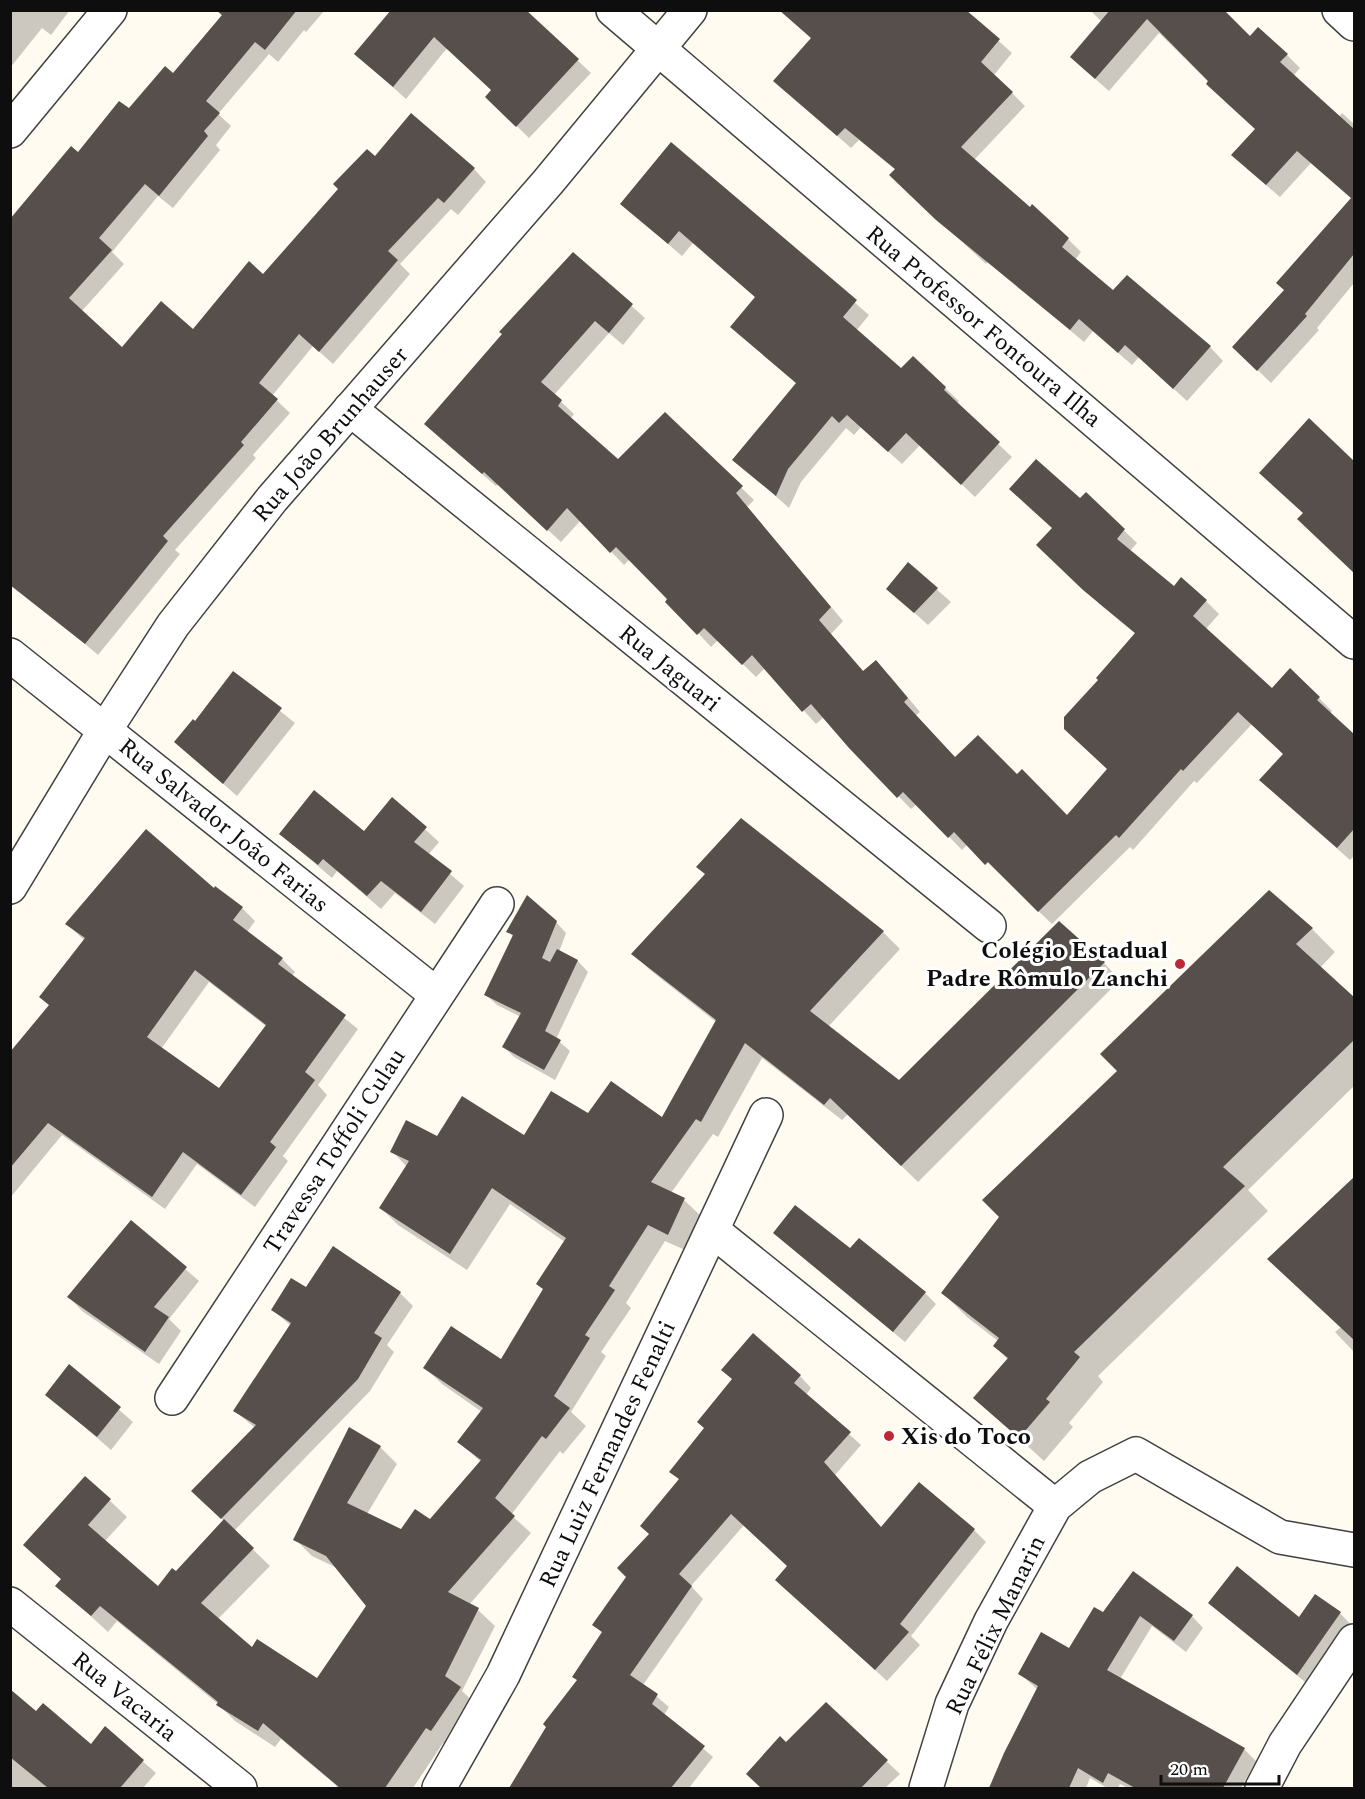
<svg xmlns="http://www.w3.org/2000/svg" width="1365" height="1799" viewBox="0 0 1365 1799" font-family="Spectral,serif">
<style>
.shadow{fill:#0003;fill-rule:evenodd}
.building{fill:#574f4b;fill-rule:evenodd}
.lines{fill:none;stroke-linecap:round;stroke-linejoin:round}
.minor-casing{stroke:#414141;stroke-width:36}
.tertiary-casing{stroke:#414141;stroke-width:36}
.minor{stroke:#fff;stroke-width:33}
.tertiary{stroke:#fff;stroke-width:33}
.poi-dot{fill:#bd2834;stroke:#fff;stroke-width:2}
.labels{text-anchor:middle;stroke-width:6;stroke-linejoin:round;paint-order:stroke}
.street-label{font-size:24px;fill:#0e0e0e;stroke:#fff}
.poi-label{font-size:24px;font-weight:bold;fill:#0e0e0e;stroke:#fff;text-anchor:end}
</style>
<rect width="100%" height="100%" fill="#fffbf0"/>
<!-- shadow -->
<path class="shadow" d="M10 10H70L51 35 42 28 10 68Z
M217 10H325L306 32 304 30 278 62 269 54 218 114 231 126 216 145 220 150 173 208 158 196 112 252 124 264 81 312 122 350 193 331 264 276 375 158 474 169 486 182 458 215 451 209 400 264 410 274 333 364 313 346 272 396 290 413 253 455 256 458 175 550 180 554 98 655 10 580 78 154 173 75 223 17Z
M524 10 591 73 529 138 487 97 492 90 447 48 406 99 356 54Z
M964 10 1012 53 994 75 1025 106 974 160 1030 210 1032 207 1068 239 1081 252 1075 260 1113 292 1210 347 1223 361 1187 401 1139 357 1132 365 1093 331 1084 342 988 262 986 264 904 188 896 170 859 140 851 148 775 81 812 39 783 12Z
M1090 10H1223L1250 38 1287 55 1300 68 1293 76 1339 117 1342 113 1354 124V283L1317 328 1319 330 1271 383 1234 347 1286 290 1352 199 1311 163 1280 197 1246 168 1256 129 1159 33 1109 91 1085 70 1102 22Z
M672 144 869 315 856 331 901 371 945 388 959 401 956 404 1012 457 975 497 920 445 902 464 861 427 854 435 846 428 801 482 789 508 734 459 797 384 732 327 756 298 693 243 682 256 622 204Z
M573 254 645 318 623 345 609 333 554 395 574 414 570 419 618 461 665 414 754 500 747 507 843 621 831 634 864 672 889 675 920 712 915 716 955 759 1017 776 1067 817 1109 769 1100 680 1136 634 1098 603 1080 500 1086 494 1137 543 1130 551 1174 588 1206 601 1219 614 1206 629 1272 690 1319 698 1332 711 1330 713 1354 736V856L1350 860 1274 793 1285 754 1252 724 1197 783 1194 781 1133 850 1130 847 1052 924 968 844 962 850 917 804 911 809 850 747 824 717 816 724 765 668 756 677 718 640 711 647 630 559 624 565 581 520 561 542 498 484 496 486 439 437 504 334Z
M1354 459V573L1299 519Z
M908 564 951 602 928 625 888 589Z
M233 673 295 723 237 796 176 742 195 723Z
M393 800 439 842 428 855 464 886 435 924 395 893 381 909 337 871 332 878 281 834 364 833Z
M741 820 883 932 900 949 828 1027 899 1082 1104 963 1120 980 918 1182 848 1114 842 1120 762 1058 718 1137 713 1134 671 1193 684 1200 701 1216 685 1250 665 1241 626 1303 631 1308 601 1352 606 1356 571 1412 586 1426 563 1454 560 1451 511 1515 531 1533 469 1605 478 1610 495 1626 462 1691 477 1705 448 1746 443 1743 413 1788H335L337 1786 281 1739 275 1747 235 1721 218 1704 117 1621 108 1632 57 1585 62 1580 42 1562 86 1478 127 1517 105 1541 158 1588 176 1573 224 1521 193 1491 255 1428 235 1411 291 1326 273 1310 306 1289 333 1248 400 1293 413 1306 387 1345 394 1352 370 1391 234 1531 270 1566 218 1619 253 1649 317 1680 368 1606 339 1569 312 1556 295 1539 380 1447 397 1464 367 1514 402 1531 430 1521 481 1462 459 1442 482 1412 442 1384 425 1368 502 1361 544 1290 565 1242 510 1204 467 1270 398 1225 381 1208 407 1167 392 1151 438 1138 525 1137 589 1115 662 1119 716 1022 650 970 633 954 706 875Z
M214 890 242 908 255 921 247 932 282 959 295 972 292 976 358 1029 318 1085 327 1095 283 1156 288 1161 255 1207 197 1164 165 1209 62 1135 10 1198V1054L50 1006 41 997 85 941 67 924ZM209 982 267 1027 220 1090 161 1049Z
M556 922 566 933 559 952 578 961 588 972 556 1039 570 1051 555 1080 514 1057 504 1047 521 1017 497 1005 486 995 514 937 508 931Z
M1312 929 1335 952 1320 968 1354 999V1086L1248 1190 1268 1211 1098 1376 1103 1382 1069 1423 1073 1427 1044 1461 975 1398 1008 1360 995 1346 998 1341 967 1317 943 1293 1001 1217Z
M1354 1179V1352L1335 1332 1341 1327 1269 1260Z
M131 1222 199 1281 169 1319 181 1331 159 1364 82 1311 69 1297Z
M775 1233 850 1250 925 1293 936 1304 905 1342Z
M70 1367 133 1422 111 1450 47 1394Z
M800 1376 811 1388 806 1395 861 1445 835 1475 882 1528 974 1530 986 1542 911 1636 920 1645 887 1681 789 1591 788 1566 744 1525 691 1586 703 1599 643 1685 669 1707 664 1715 713 1757 689 1788H510L578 1680 603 1633 594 1624 628 1577 680 1480 671 1471Z
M1210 1603 1299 1619 1340 1613 1353 1627 1311 1687Z
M1103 1614 1192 1616 1203 1628 1186 1652 1152 1626 1120 1679 1244 1749 1256 1761 1241 1788H1128L1120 1784 1118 1788H1107L1090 1778 1086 1788H991L1005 1753 1038 1690 1020 1674 1069 1650Z
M10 1691 37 1713 91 1746 106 1729 156 1773 143 1788H10Z
M826 1704 900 1774 885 1788H763L748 1774 786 1744Z"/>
<!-- building -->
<path class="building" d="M216 10H297L265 50 255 42 206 101 220 113 204 131 208 136 159 196 145 184 99 238 112 250 69 298 122 347 161 301 193 329 249 261 263 274 338 189 333 184 367 149 375 156 411 113 475 168 444 203 438 198 388 251 398 260 319 352 299 334 259 383 278 399 241 442 244 445 163 536 168 541 85 644 10 585V219L71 146 78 152 119 101 129 108 165 66 173 73 222 15Z
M391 10H526L579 59 516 127 485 97 491 90 434 37 393 87 354 54Z
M779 10H966L1000 39 981 62 1013 92 961 147 1030 207 1032 204 1069 238 1062 247 1113 290 1127 275 1211 346 1173 389 1125 345 1118 353 1079 319 1070 330 936 220 889 175 895 169 845 128 837 136 773 81 811 38Z
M1110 10H1224L1250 36 1258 27 1288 54 1280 62 1354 129V254L1305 314 1307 316 1257 371 1232 347 1284 290 1276 283 1351 198 1297 151 1266 185 1231 155 1255 129 1206 84 1208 81 1147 19 1095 79 1070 57Z
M671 142 857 300 843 317 901 368 913 356 946 387 944 390 1000 442 961 485 906 433 888 452 847 415 839 423 832 416 788 469 776 496 732 460 796 383 730 327 755 297 679 231 668 244 620 204Z
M573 252 633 304 609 333 595 321 541 382 562 400 558 406 618 459 665 412 743 486 736 493 831 607 819 620 863 671 876 660 908 698 904 702 955 757 978 735 1017 774 1022 769 1067 815 1107 769 1064 729V717L1098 680 1096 678 1135 633 1083 590 1036 545 1052 528 1009 489 1036 459 1080 498 1086 492 1125 529 1117 539 1174 586 1181 577 1207 600 1193 616 1272 688 1290 668 1320 697 1317 700 1354 734V829L1337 848 1259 780 1283 754 1238 712 1183 771 1181 769 1119 838 1116 835 1038 912 988 862 985 865 954 832 948 838 903 792 897 798 849 748 811 704 802 712 752 655 742 665 704 628 697 635 665 602 667 599 616 547 610 553 567 508 547 531 484 472 482 474 424 424 502 334 499 332Z
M1309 418 1354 461V573L1297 519 1303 513 1259 473Z
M908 562 938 588 914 613 886 589Z
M233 671 282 708 223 784 174 742 193 719 195 721Z
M314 790 364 831 392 797 427 827 414 842 452 871 421 912 381 881 367 896 323 859 318 865 279 834Z
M741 818 884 931 810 1011 899 1080 1059 921 1105 962 901 1166 830 1098 824 1105 745 1043 701 1122 696 1119 651 1182 685 1198 668 1235 648 1225 609 1286 615 1290 585 1335 590 1338 554 1396 570 1408 546 1439 542 1436 495 1498 515 1516 448 1592 479 1608 445 1676 461 1687 431 1731 426 1728 385 1788H340L263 1723 258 1731 216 1705 218 1702 100 1606 91 1616 55 1586 61 1579 23 1545 85 1476 111 1499 88 1525 158 1586 172 1568 176 1571 224 1519 254 1548 201 1603 252 1647 257 1639 317 1678 366 1606 326 1556 293 1540 349 1427 381 1446 347 1503 401 1529 415 1509 430 1519 481 1460 457 1442 483 1408 423 1368 451 1326 501 1359 543 1289 536 1284 566 1238 492 1188 450 1254 379 1208 409 1161 390 1152 406 1120 437 1136 462 1096 524 1135 551 1091 588 1113 611 1081 662 1117 716 1020 631 954 705 874 696 867Z
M146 829 214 888 215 886 243 907 233 920 283 958 278 964 346 1015 305 1072 315 1080 270 1142 276 1147 241 1195 183 1152 152 1197 48 1123 10 1168V1052L49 1005 39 997 85 938 65 924ZM195 970 266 1025 219 1088 147 1037Z
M1269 890 1313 928 1296 944 1354 997V1040L1223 1167 1245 1186 1074 1352 1080 1357 1046 1399 1050 1402 1019 1438 973 1398 1008 1358 993 1346 999 1338 941 1293 999 1217 982 1200 1117 1071 1100 1054Z
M527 895 557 921 542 958 550 962 557 949 578 960 545 1031 561 1040 544 1070 502 1047 521 1013 484 995 513 935 506 932Z
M1354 1177V1340L1267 1259Z
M795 1205 850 1248 859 1238 926 1292 893 1332 773 1233Z
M131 1220 187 1267 154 1307 169 1317 145 1352 67 1297Z
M333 1246 401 1292 374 1333 382 1338 358 1379 221 1519 191 1491 256 1425 233 1411 291 1323 271 1310 291 1278 306 1287Z
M753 1333 801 1375 794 1383 851 1432 824 1462 881 1527 919 1482 975 1529 900 1624 909 1632 875 1670 775 1580 787 1566 731 1514 679 1574 692 1586 630 1675 658 1694 652 1704 705 1746 671 1788H509L546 1727 543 1724 577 1680 572 1677 602 1632 592 1625 626 1577 617 1568 649 1534 640 1526 679 1479 669 1472 704 1428 697 1422 732 1379 721 1370Z
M69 1364 121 1407 97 1437 45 1395Z
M1237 1566 1299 1617 1315 1594 1341 1612 1297 1675 1208 1603Z
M1133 1571 1193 1615 1174 1641 1140 1616 1107 1670 1245 1748 1223 1788H1135L1108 1773 1103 1783 1078 1768 1069 1788H989L1004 1753 1038 1686 1018 1674 1041 1632 1069 1648 1094 1607 1103 1612Z
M10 1689 36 1711 43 1703 91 1744 105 1726 144 1760 120 1788H48L10 1757Z
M826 1702 888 1760 861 1788H761L746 1774 780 1736 786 1742Z"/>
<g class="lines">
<defs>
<path id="minor" d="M1339 10 1354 24
M10 131 110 10
M350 409 989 926
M10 655 437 995
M712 1230 1055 1506
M172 1398 497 904
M439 1788 503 1675 766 1115
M926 1788 952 1704 991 1621 1055 1506 1090 1477 1136 1454 1280 1537 1354 1550
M1262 1788 1285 1744 1354 1641"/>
<path id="tertiary" d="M613 10 1354 642
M10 887 105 730 173 625 272 499 548 182 690 10
M10 1604 240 1788"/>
</defs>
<!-- minor casing -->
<use href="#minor" class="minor-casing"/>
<!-- tertiary casing -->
<use href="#tertiary" class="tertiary-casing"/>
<!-- minor -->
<use href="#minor" class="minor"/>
<!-- tertiary -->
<use href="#tertiary" class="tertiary"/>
</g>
<!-- markers -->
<g class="poi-dot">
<circle cx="1180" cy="964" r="6"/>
<circle cx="889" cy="1436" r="6"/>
</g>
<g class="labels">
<!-- street labels -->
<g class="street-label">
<text transform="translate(984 326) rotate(40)" y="8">Rua Professor Fontoura Ilha</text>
<text transform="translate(330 434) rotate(-49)" y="8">Rua João Brunhauser</text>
<text transform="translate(670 668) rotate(39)" y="8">Rua Jaguari</text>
<text transform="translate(224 825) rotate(39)" y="8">Rua Salvador João Farias</text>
<text transform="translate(334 1151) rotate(-57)" y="8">Travessa Toffoli Culau</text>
<text transform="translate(607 1454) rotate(-65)" y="8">Rua Luiz Fernandes Fenalti</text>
<text transform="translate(995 1625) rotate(-64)" y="8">Rua Félix Manarin</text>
<text transform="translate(125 1696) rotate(39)" y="8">Rua Vacaria</text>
</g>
<!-- poi labels -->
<g class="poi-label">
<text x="1168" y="958">Colégio Estadual<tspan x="1168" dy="28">Padre Rômulo Zanchi</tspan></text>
<text x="901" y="1444" text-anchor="start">Xis do Toco</text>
</g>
</g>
<!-- border -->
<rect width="1365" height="1799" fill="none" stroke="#0e0e0e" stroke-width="24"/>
<!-- scale -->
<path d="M1161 1775v9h118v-9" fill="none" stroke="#0e0e0e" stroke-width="3"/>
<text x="1170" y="1775" font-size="18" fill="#0e0e0e" stroke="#ffffff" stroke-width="4.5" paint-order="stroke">20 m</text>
</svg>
